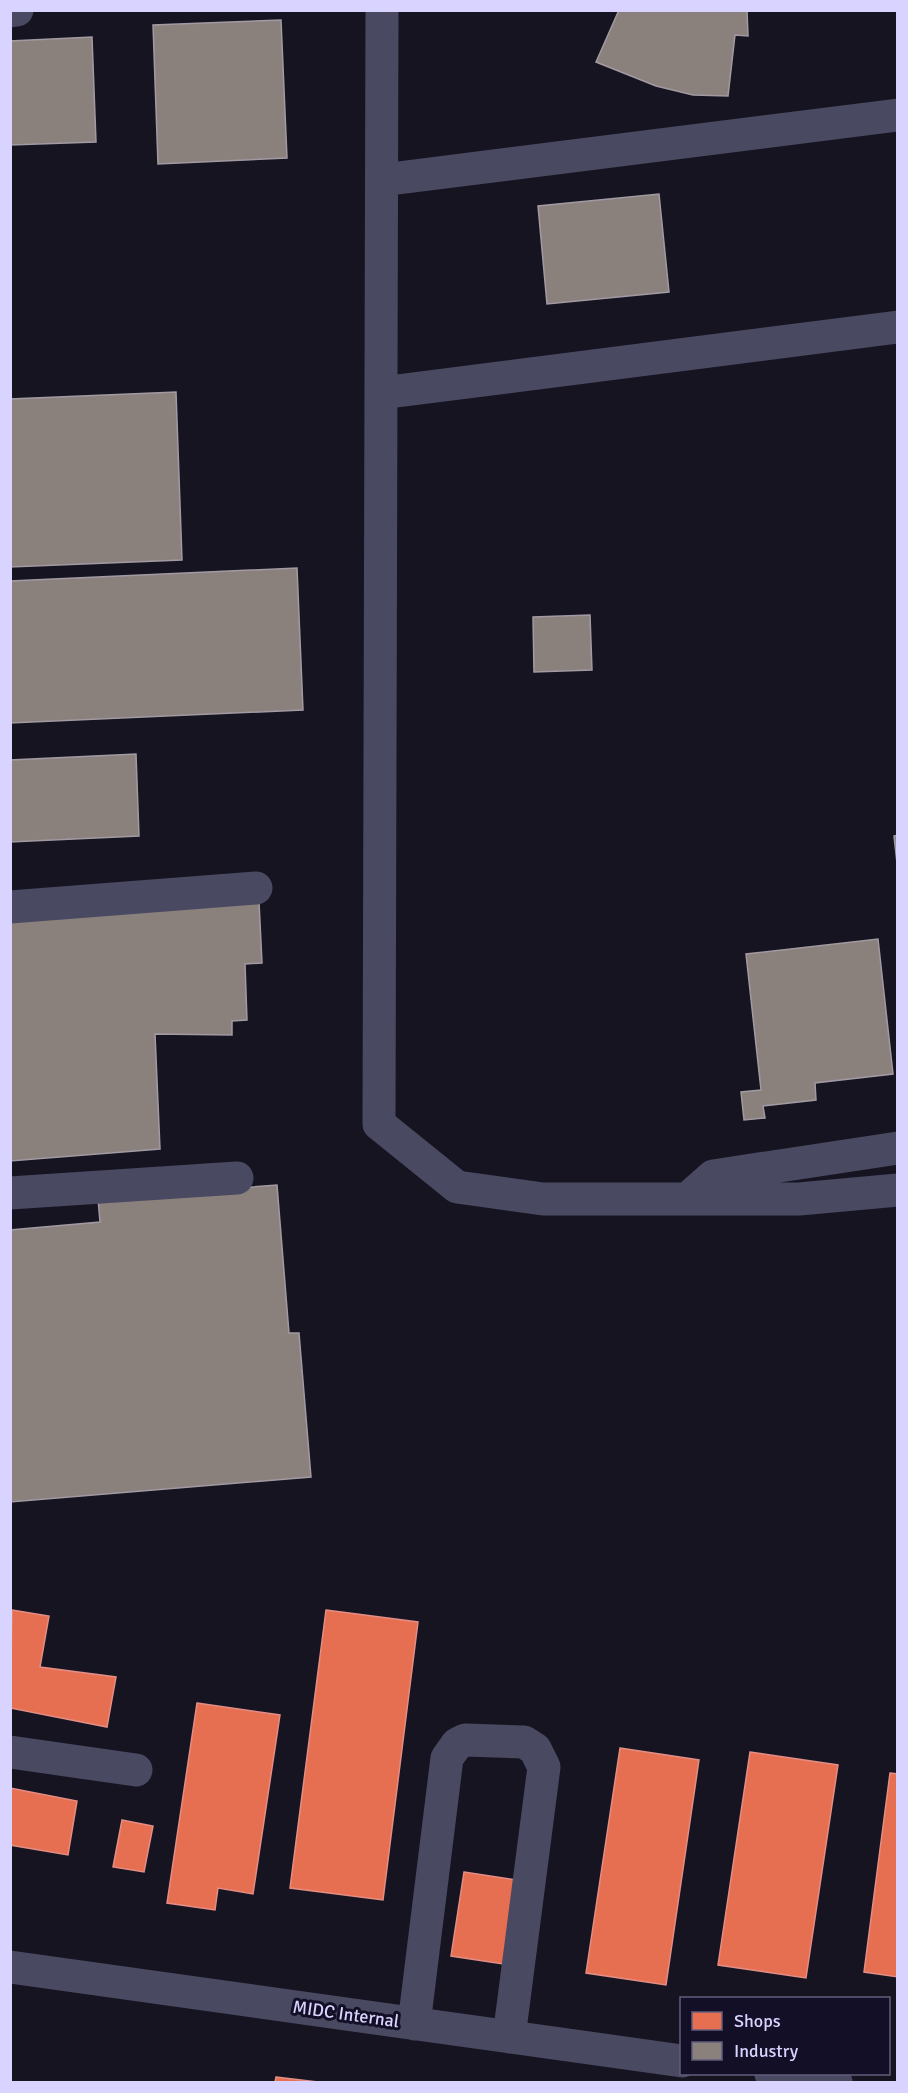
<svg xmlns="http://www.w3.org/2000/svg" width="908" height="2093" viewBox="0 0 908 2093" font-family="Signika,sans-serif">
<style>
.shops{fill:#e76f51;stroke:#e38d85;stroke-width:1.5}
.industry{fill:#8a817c;stroke:#a29aa3;stroke-width:1.5}
.lines{fill:none;stroke-linecap:round;stroke-linejoin:round}
.minor{stroke:#4a4962;stroke-width:33}
.labels{text-anchor:middle;stroke-width:6;stroke-linejoin:round;paint-order:stroke}
.street-label{font-size:18px;fill:#d9d4ff;stroke:#130f26}
</style>
<rect width="100%" height="100%" fill="#161421"/>
<!-- shops -->
<path class="shops" d="M12 1610 49 1616 40 1667 116 1677 107 1727 10 1708Z
M326 1610 418 1622 383 1900 290 1888Z
M197 1703 280 1715 253 1894 218 1888 215 1910 167 1903Z
M620 1748 699 1760 666 1985 586 1973Z
M750 1752 838 1765 806 1978 718 1965Z
M890 1773 898 1774V1977L864 1972Z
M10 1788 77 1801 68 1855 10 1845Z
M122 1820 153 1826 144 1872 113 1867Z
M464 1872 516 1880 503 1964 451 1956Z
M276 2077 318 2082H275Z"/>
<!-- industry -->
<path class="industry" d="M619 10H747L748 36 735 35 728 96 693 95 656 86 596 62Z
M281 20 287 158 158 164 153 25Z
M92 37 96 142 10 145V41Z
M659 194 669 292 547 304 538 206Z
M176 392 182 560 10 567V399Z
M297 568 303 710 10 723V581Z
M590 615 592 670 534 672 533 617Z
M136 754 139 836 10 842V760Z
M898 835V872L894 836Z
M259 902 262 963 245 964 247 1020 232 1021V1035L155 1034 160 1149 10 1161V913Z
M878 939 893 1074 815 1083 816 1100 763 1106 765 1118 744 1120 741 1092 761 1090 746 954Z
M277 1185 289 1333H299L311 1477 10 1502V1230L100 1222 98 1199Z"/>
<g class="lines">
<!-- minor -->
<path class="minor" d="M382 10 379 1124 457 1187 543 1199H799L898 1190
M10 11 17 10
M382 180 898 115
M381 393 898 327
M10 907 256 888
M10 1193 237 1178
M687 1199 713 1176 898 1148
M10 1752 136 1770
M10 1967 682 2061
M414 2024 447 1758 457 1744 465 1740 524 1742 535 1749 544 1767 509 2037
M771 2074 836 2082"/>
</g>
<g class="labels">
<!-- street labels -->
<g class="street-label">
<text transform="translate(346 2014) rotate(8)" y="6">MIDC Internal</text>
</g>
</g>
<!-- border -->
<rect width="908" height="2093" fill="none" stroke="#d9d4ff" stroke-width="24"/>
<!-- legend -->
<rect x="680" y="1997" width="210" height="78" fill="#130f26" stroke="#625e7d" stroke-width="1.5"/>
<rect x="692" y="2012" width="30" height="18" fill="#e76f51" stroke="#625e7d" stroke-width="1.5"/>
<text x="734" y="2027" font-size="18" fill="#d9d4ff">Shops</text>
<rect x="692" y="2042" width="30" height="18" fill="#8a817c" stroke="#625e7d" stroke-width="1.5"/>
<text x="734" y="2057" font-size="18" fill="#d9d4ff">Industry</text>
</svg>
